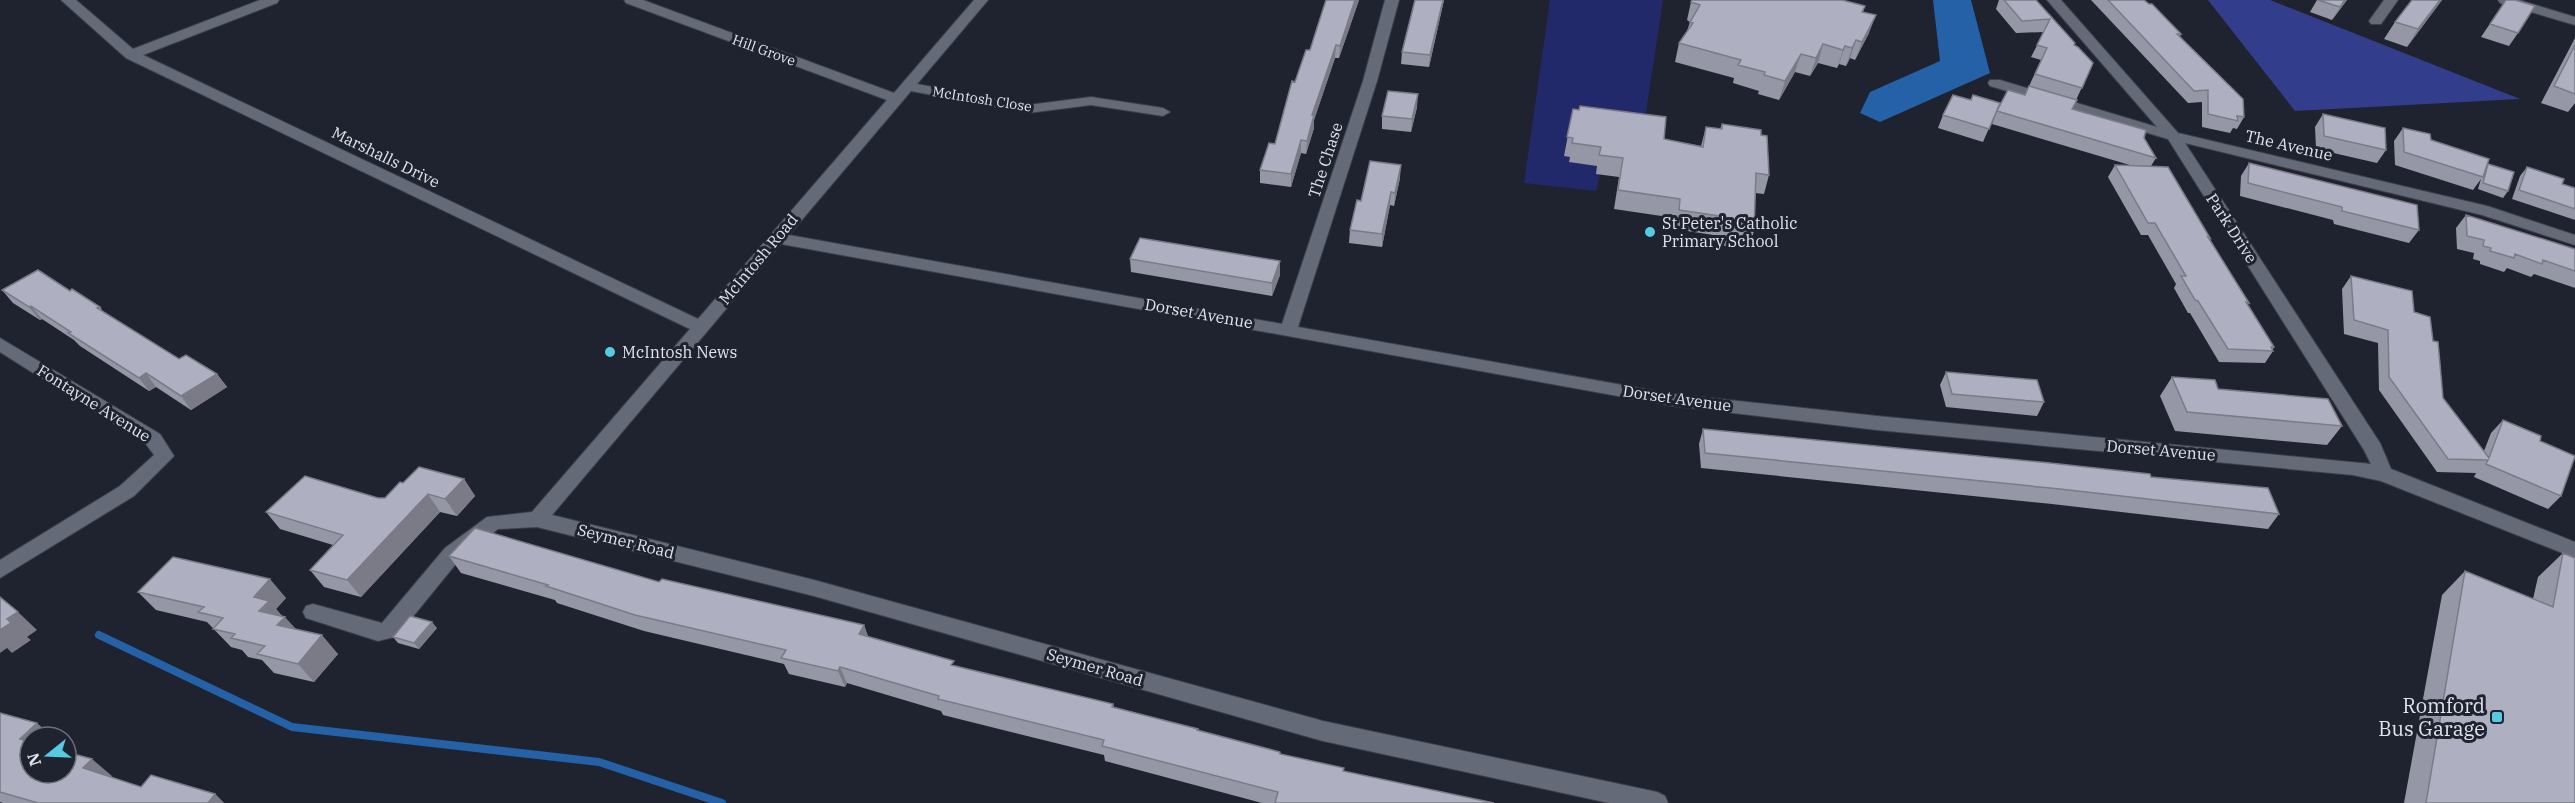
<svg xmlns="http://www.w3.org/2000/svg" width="2575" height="803" viewBox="0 0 2575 803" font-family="'IBM Plex Serif',serif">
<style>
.green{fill:#21296b}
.forest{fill:#323e8b}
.water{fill:#2461a7}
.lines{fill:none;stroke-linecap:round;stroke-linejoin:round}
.stream{stroke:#2461a7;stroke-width:8}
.minor-casing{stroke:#3d404a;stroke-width:2}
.minor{fill:#656a79;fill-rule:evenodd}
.wall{fill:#9697a6}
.shaded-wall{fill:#7a7b87}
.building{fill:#aeb0c1;stroke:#7a7b87;stroke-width:1.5}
.poi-dot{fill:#55cae0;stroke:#1f232f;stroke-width:2}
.labels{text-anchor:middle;stroke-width:6;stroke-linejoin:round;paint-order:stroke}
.far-street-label{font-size:14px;fill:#e0e3eb;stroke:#1f232f}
.street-label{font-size:16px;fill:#e0e3eb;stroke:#1f232f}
.poi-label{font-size:16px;fill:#e0e3eb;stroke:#1f232f;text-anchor:start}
.near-poi-label{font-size:20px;fill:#e0e3eb;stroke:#1f232f;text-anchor:end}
</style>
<rect width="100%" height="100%" fill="#1f232f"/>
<!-- green -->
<path class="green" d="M1550 0H1663L1646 112 1610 133 1596 191 1524 183Z"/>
<!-- forest -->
<path class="forest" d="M2208 0H2270L2520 99 2295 111Z"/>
<!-- water -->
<path class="water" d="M1933 0H1971L1990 73 1880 122 1860 113 1870 92 1940 61Z"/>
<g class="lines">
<!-- stream -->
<path class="stream" d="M99 635 292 727 599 762 722 803"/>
<defs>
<path id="minor" d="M61 0H76L133 49 260 0H279L277 3 143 55 698 319 887 100 626 3 624 0H643L894 93 974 0H988L917 84 1028 105 1091 97 1163 108 1170 112 1163 116 1091 105 1028 113 911 91 789 235 1282 324 1363 81 1385 0H1399L1377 81 1298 327 1673 394 1877 416 2371 464 2364 450 2168 139 1990 86 1988 83 1990 80H2000L2157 127 2047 0H2061L2178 133 2487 206 2575 235V245L2482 215 2185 143 2380 443 2391 469 2575 542V558L2381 481 2353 475 1877 430 1673 406 781 244 552 515 814 580 1323 721 1657 792 1665 796 1668 803H1609L1323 741 814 596 537 527 498 529 459 560 402 630 394 637 378 641 306 618 303 612 306 606 313 604 382 623 445 548 487 517 532 512 690 329 126 58Z
M2384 0H2398L2381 24H2371L2369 21Z
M2498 0H2519L2575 17V25L2500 3Z
M0 338 160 434 174 456 134 496 0 578V560L120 486 154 455 146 444 0 352Z"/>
</defs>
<!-- minor casing -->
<use href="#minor" class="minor-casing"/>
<!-- minor -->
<use href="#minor" class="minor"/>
</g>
<!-- wall -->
<path class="wall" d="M1359 0 1339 58H1335L1314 120V128L1306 154 1301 153 1291 187 1260 183V170L1275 144 1295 82 1310 50Z
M1415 0H1444L1429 67 1401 64 1402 52Z
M1999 0H2036L2074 45 2093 63 2072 109 2144 138 2156 158 2151 166 2210 238 2209 239 2249 303 2247 305 2274 347 2273 349V351L2265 363 2219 362 2190 313H2188L2174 288 2176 284 2148 235H2141L2108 177 2115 165 2133 166 1992 124 1997 111 2025 95 2041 60 2031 57 2044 32 2016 33 1996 9Z
M2091 0H2144L2181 34 2180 36 2244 117 2237 129 2233 128 2230 133 2202 127V102L2188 103Z
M2317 0H2347L2332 20 2310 12Z
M2412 0H2442L2407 47 2384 39 2395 22Z
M2506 0 2518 33 2509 46 2481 37Z
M1691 2 1865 6 1863 12 1869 33 1855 60 1850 58 1846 66 1839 64 1837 68 1818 63 1810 76 1795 72 1779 100 1758 94 1759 91 1733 83 1734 78 1675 62 1679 43 1687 31 1690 22 1687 20Z
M2575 38V103L2568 112 2541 103Z
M1971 100 2000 103 1983 142 1938 128 1943 115Z
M1417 107 1411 132 1382 129V116Z
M1573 109 1579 110 1664 139 1701 146 1706 127 1720 129 1722 124 1761 135 1769 175 1764 194 1755 193 1754 231 1748 250 1720 245V236L1674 229 1675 218 1614 209 1619 177 1596 174 1597 166 1569 162 1570 157 1564 156Z
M2323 114 2386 150 2377 163 2316 149 2315 127Z
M2403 128 2486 167 2488 164 2508 191 2503 198 2478 189 2481 179 2473 190 2395 165 2394 141Z
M2249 163 2419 230 2409 243 2334 224 2333 220 2240 196 2241 176Z
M2527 167 2562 184 2575 188V220L2512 199 2520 176Z
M1400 178 1394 206 1390 205 1382 247 1349 243 1350 230 1361 201Z
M2466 215 2575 249V288L2534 274 2531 277 2507 268 2504 272 2480 264V261L2473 259 2474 253 2457 249 2456 228Z
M1130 259 1280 275 1272 296 1131 272Z
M2351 276 2414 312 2433 341 2443 398 2484 451 2491 433 2503 420 2540 441 2561 496 2548 509 2474 477 2476 473 2437 472 2379 390 2378 343 2344 334 2342 289Z
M2 290 70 291 100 307 104 313 179 359 217 374 227 387 191 410 156 387 149 391 80 346 74 340 42 319 40 320 13 303Z
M1946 372 2044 402 2037 416 1946 407 1940 385Z
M2172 377 2218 389 2342 426 2327 445 2175 431 2160 396Z
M1703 429 2151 477 2279 514 2268 529 2052 504 1701 468 1699 444Z
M464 479 475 496 457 516 440 512 361 597 324 587 310 570 333 545 280 529 266 512 385 498 403 483Z
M2563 553 2575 803H2404L2442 595 2465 571 2533 599 2538 577Z
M449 556 659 582 864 625 868 637 955 666 1113 704 1114 707 1198 729V731L1280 754 1344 768V772L1494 803H1262L1105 761 1104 755 943 715 941 711 847 683 845 687 789 674 784 664 644 631 557 603 555 600 461 573Z
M138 592 286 598 276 609 282 616 296 629 338 654 314 682 274 673 262 660 248 657 242 650 231 647 207 622 156 610Z
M437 628 419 649 398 643 393 637Z
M0 713 30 773 112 776 111 777 141 787 215 794 224 803H3L0 802Z"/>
<!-- shaded-wall -->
<path class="shaded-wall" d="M1355 0H1359L1339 58 1340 46Z
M1443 0H1444L1429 67 1430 55Z
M2345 0H2347L2332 20 2340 7Z
M2440 0H2442L2407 47 2418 29Z
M1876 15 1869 33 1855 60 1862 42Z
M1856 40 1850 58 1846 66 1852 48Z
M1823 44 1818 63 1810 76 1816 58Z
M1336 45 1335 58 1314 120V128L1306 154 1307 141 1312 115Z
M1845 46 1839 64 1837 68 1843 50Z
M1801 54 1795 72 1779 100 1785 81Z
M1418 94 1417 107 1411 132 1412 119Z
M1301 140V153L1291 187V174Z
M1401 165 1400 178 1394 206 1395 193Z
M1391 192 1390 205 1382 247V234Z
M1280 261V275L1272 296V283Z
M31 306 42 319 40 320 29 307Z
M146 373 156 387 149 391 139 378Z
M217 374 227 387 191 410 181 396Z
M464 479 475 496 457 516 445 499Z
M428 494 440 512 361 597 347 580Z
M270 579 286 598 276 609 284 618 285 617 301 635 279 626 259 611 254 597Z
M18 612 37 630 27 637 31 640 12 653 7 648 0 653V630L7 619Z
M432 622 437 628 419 649 414 643Z
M864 625 870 641 859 634Z
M322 635 338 654 314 682 298 664Z
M840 667 847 683 845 687 838 671Z
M37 723 53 737H30V747L20 739Z
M92 759 112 776 103 785 83 768Z
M215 794 224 803H208Z"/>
<!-- building -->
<path class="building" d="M1326 0H1355L1340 46 1336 45 1312 115H1314L1307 141 1301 140 1291 174 1260 170 1269 143 1275 144 1292 81 1295 82 1306 50H1310Z
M1415 0H1443L1430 55 1402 52Z
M1692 0H1842L1865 6 1862 12 1876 15 1862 42 1856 40 1852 48 1845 46 1843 50 1823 44 1816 58 1801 54 1785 81 1764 75 1765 72 1738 65 1741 60 1679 43 1693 23 1690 22 1700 5 1691 2Z
M2004 0H2036L2075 43 2074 45 2078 47 2093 63 2082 88 2035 74 2047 48 2037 45 2050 19 2022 21Z
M2108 0H2144L2149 4H2152L2181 34H2177L2243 99 2244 117 2237 116 2238 121 2208 114V90L2194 91Z
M2318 0H2345L2340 7Z
M2412 0H2440L2418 29 2395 22Z
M2506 0H2515L2535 6 2518 33 2490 24Z
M2575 45V94L2554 86Z
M2029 86 2077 100 2072 109 2146 130 2144 138 2156 158 1997 111 2008 90 2025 95Z
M1388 91 1418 94 1412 119 1382 116Z
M1953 95 1971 100 1973 95 2000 103 1989 129 1943 115Z
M1580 106 1666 117 1664 139 1703 147 1706 127 1722 129V124L1761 130V135L1767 136 1769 175 1756 173 1754 231 1725 226 1726 217 1679 210 1680 199 1618 190 1623 158 1599 155 1601 147 1572 143 1573 138 1567 137 1573 109 1579 110Z
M2323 114 2385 128 2386 150 2324 136Z
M2403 128 2430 134 2431 140 2489 159 2483 177 2404 152Z
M1370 161 1401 165 1395 193 1391 192 1382 234 1350 230 1357 200 1361 201Z
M2249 163 2417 205 2419 230 2342 211V207L2248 183Z
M2488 164 2514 172 2508 191 2483 183Z
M2115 165 2168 167 2210 238 2208 237 2249 303 2246 302 2274 347H2271L2273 351 2228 349 2198 301 2195 300 2181 276H2186L2155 223H2148Z
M2527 167 2564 179 2562 184 2575 188V209L2519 190Z
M2466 215 2575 249V271L2543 260 2542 264 2515 254 2514 258 2490 251 2491 248 2483 246 2484 240 2467 236Z
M1140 238 1280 261 1272 283 1130 259Z
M38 270 70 291 72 289 100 307 97 308 179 359 186 355 217 374 181 396 146 373 139 378 68 333 71 332 31 306 29 307 2 290Z
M2351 276 2412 291 2414 312 2430 317 2433 341 2438 342 2443 398 2489 458 2503 420 2541 436 2540 441 2575 456 2561 496 2486 464 2488 460 2448 459 2389 377 2388 330 2354 320Z
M1946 372 2037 380 2044 402 1952 394Z
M2172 377 2215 380 2218 389 2328 399 2342 426 2187 412Z
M1703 429 2050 463 2150 474 2151 477 2268 488 2279 514 2060 489 1705 453Z
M419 467 464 479 445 499 428 494 347 580 310 570 343 535 266 512 305 476 378 498H385L400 482 403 483Z
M475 528 659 582 662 579 864 625 859 634 954 661 951 665 1113 704 1112 707 1198 729 1197 730 1280 752V754L1344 768 1343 771 1494 803H1275L1278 792 1102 746 1104 740 938 699 939 696 840 667 838 671 781 658 786 650 635 615 546 586 548 585 449 556Z
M2563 553 2575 558V803H2426L2465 571 2553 607Z
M173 557 270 579 254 597 269 601 259 611 285 617 277 625 322 635 298 664 257 654 265 646 231 638 235 634 213 629 223 618 198 612 204 607 138 592Z
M0 597 18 612 7 619 11 623 0 630Z
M410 616 432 622 414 643 393 637Z
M0 713 37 723 20 739 30 742V773H66V752L92 759 83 768 141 787 151 775 215 794 208 803H38L0 792Z"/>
<!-- markers -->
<g class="poi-dot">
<circle cx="1650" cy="232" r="6"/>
<circle cx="610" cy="352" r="6"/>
<rect x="2491" y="711" width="12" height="12" rx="3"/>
</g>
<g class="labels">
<!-- far-street labels -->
<g class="far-street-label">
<text transform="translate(764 50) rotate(20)" y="5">Hill Grove</text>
<text transform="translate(982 99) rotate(9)" y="5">McIntosh Close</text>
</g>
<!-- street labels -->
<g class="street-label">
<text transform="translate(2289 145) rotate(13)" y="6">The Avenue</text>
<text transform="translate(386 157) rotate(26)" y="6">Marshalls Drive</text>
<text transform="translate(1325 160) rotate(-72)" y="6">The Chase</text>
<text transform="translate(2232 228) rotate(57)" y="6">Park Drive</text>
<text transform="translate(758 259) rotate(-50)" y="6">McIntosh Road</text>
<text transform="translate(1199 313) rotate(10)" y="6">Dorset Avenue</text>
<text transform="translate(1677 398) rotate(8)" y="6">Dorset Avenue</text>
<text transform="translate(94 403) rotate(32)" y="6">Fontayne Avenue</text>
<text transform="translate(2161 450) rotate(5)" y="6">Dorset Avenue</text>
<text transform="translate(626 541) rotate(14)" y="6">Seymer Road</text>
<text transform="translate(1095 667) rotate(16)" y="6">Seymer Road</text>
</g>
<!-- poi labels -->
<g class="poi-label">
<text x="1662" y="229">St Peter's Catholic<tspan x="1662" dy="18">Primary School</tspan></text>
<text x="622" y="358">McIntosh News</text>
</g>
<!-- near-poi labels -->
<g class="near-poi-label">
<text x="2485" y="713">Romford<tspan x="2485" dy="23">Bus Garage</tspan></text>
</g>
</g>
<!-- north arrow -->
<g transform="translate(48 755) rotate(252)"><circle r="28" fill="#1f232f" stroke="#6c707a" stroke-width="1.5"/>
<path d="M0-4.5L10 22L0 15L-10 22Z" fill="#55cae0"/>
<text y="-9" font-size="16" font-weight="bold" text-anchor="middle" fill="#e0e3eb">N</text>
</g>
</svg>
